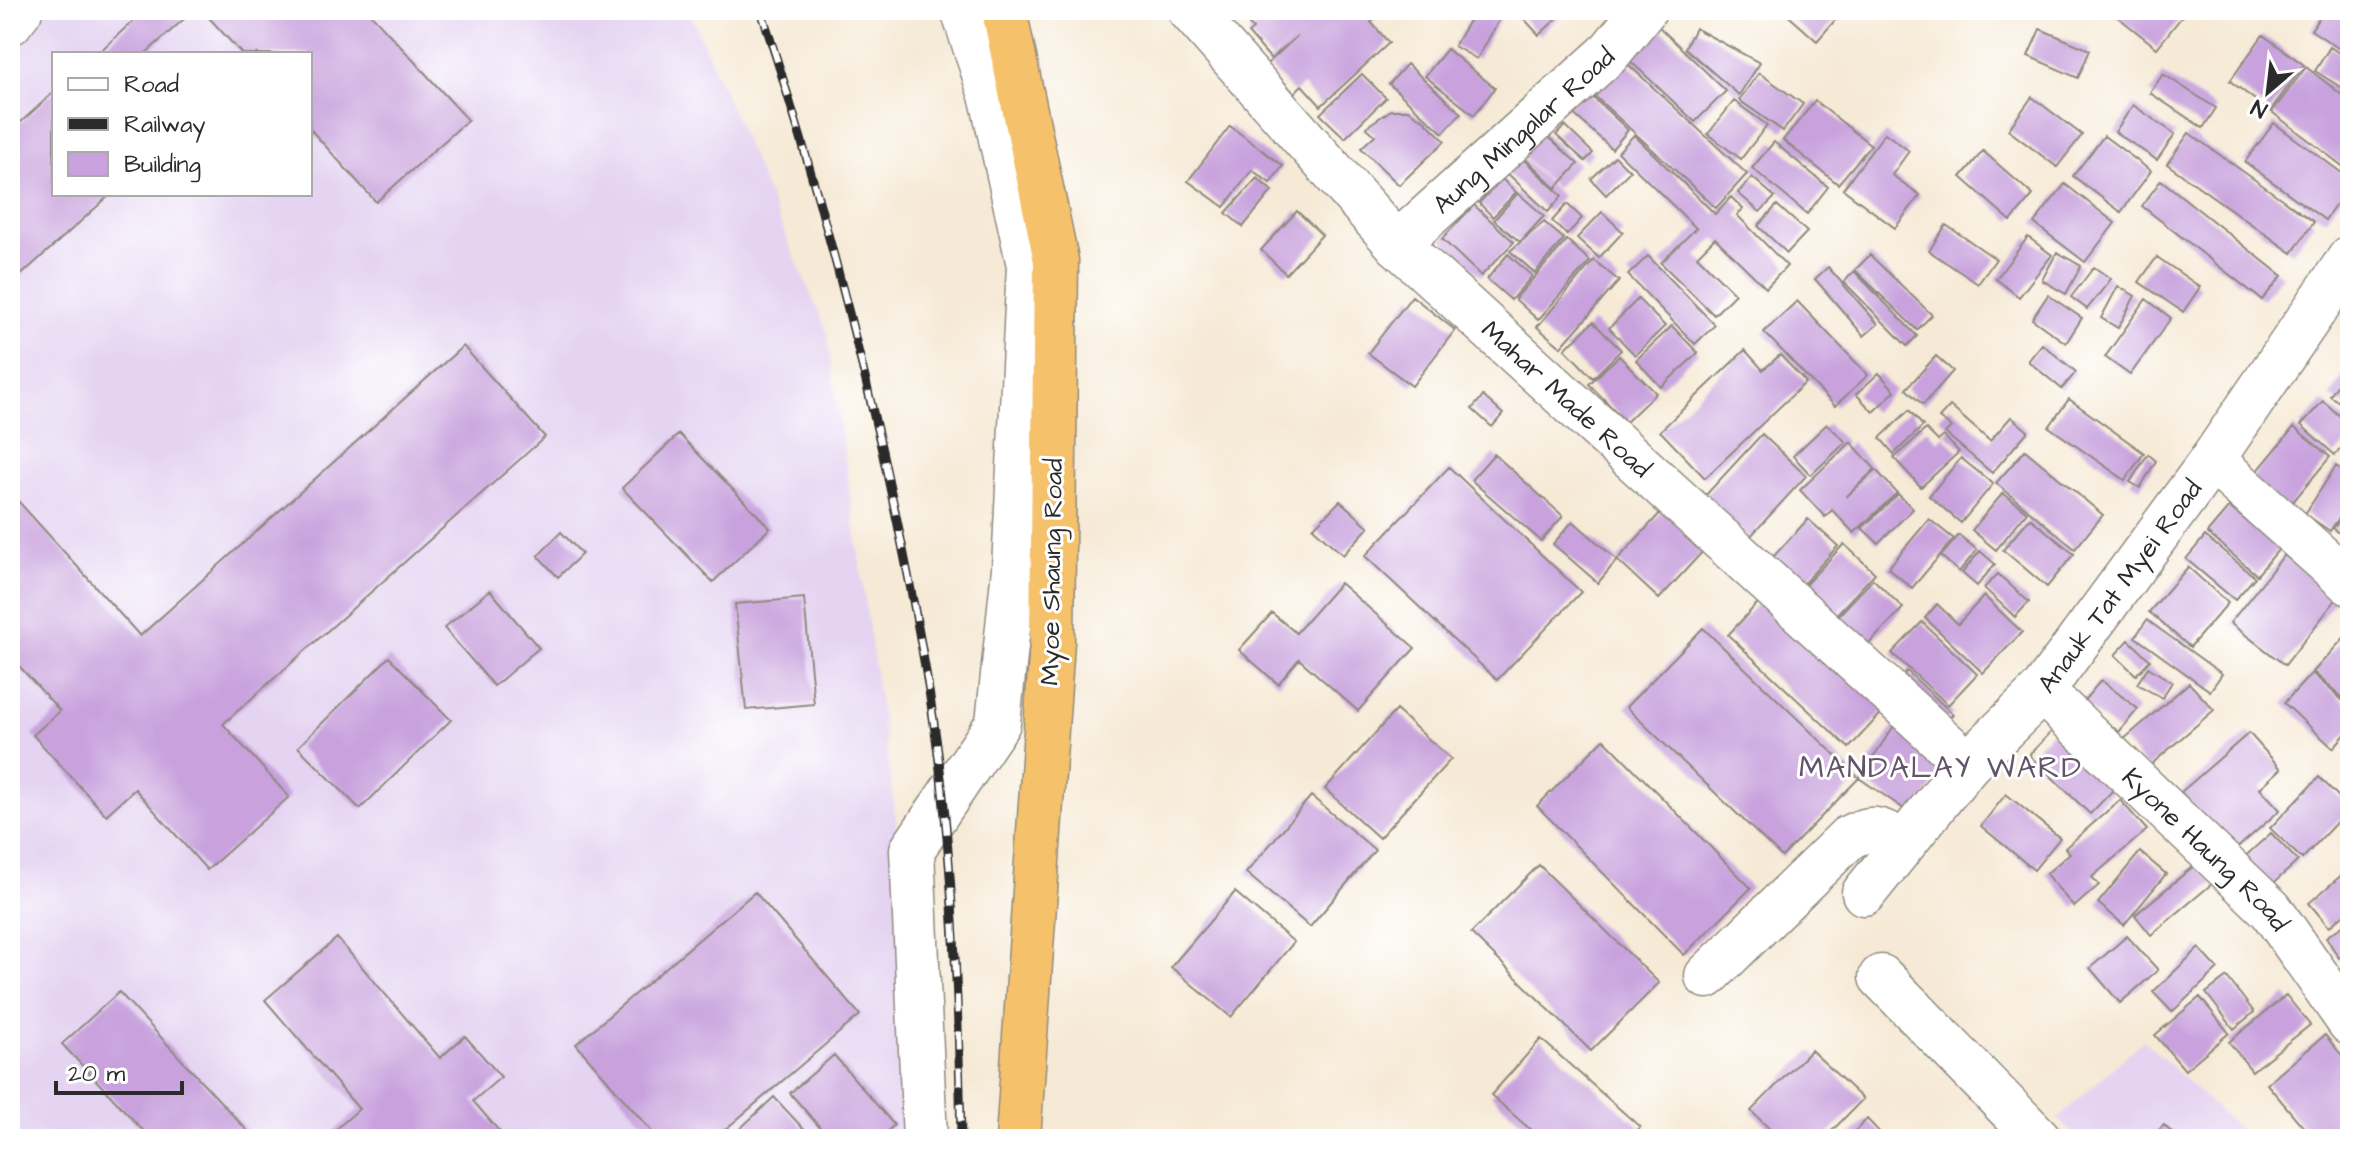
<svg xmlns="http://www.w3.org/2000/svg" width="2360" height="1149" viewBox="0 0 2360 1149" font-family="'Architects Daughter',sans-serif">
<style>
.built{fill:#e4d3f1;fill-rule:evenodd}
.building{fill:#c8a1dd}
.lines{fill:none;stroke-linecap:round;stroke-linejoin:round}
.minor-casing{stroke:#908a80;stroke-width:47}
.highway-casing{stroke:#908a80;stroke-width:47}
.minor{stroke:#fff;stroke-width:44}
.highway{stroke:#f5c16b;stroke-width:44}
.rail-casing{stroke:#2b2b2b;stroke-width:9}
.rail{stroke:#fff;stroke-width:6;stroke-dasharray:18;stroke-linecap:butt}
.labels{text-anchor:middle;stroke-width:6;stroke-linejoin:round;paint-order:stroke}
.street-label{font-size:26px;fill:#2b2b2b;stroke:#fff}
.quarter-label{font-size:30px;letter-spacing:2px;fill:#625469;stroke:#fff}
</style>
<rect width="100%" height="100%" fill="#fff"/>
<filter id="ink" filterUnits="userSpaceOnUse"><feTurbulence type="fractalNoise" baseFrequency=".0125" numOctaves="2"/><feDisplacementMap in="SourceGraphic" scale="16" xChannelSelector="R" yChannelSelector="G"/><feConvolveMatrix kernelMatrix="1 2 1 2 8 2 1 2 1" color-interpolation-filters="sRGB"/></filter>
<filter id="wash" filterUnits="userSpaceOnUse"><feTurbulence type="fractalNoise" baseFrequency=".006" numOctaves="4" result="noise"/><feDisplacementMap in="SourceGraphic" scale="32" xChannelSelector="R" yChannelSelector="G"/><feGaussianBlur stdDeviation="1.8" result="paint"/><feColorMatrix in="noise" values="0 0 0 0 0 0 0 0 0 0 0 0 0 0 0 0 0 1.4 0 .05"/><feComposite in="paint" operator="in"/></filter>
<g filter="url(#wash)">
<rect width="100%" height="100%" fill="#f6ead6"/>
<!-- built -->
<path class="built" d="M10 10H689L827 332 896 818 910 1139H10ZM54 54H310V194H54Z
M2143 1040 2249 1139H2079L2057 1119Z"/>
<g id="blocks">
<!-- building -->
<path class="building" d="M145 10H194L145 54H97Z
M202 10H367L468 120 376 202 310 129V54H242Z
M1235 10H1384L1371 22 1389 43 1321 106 1302 85 1294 93 1267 64 1297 36 1271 59 1248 33 1253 29Z
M1455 10H1505L1477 59 1454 46 1470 19Z
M1516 10H1566L1539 35Z
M1782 10H1844L1817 41Z
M2109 10H2187L2157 48Z
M2324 10H2350V56L2311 30Z
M1656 24 1726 91 1695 122 1625 56Z
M1695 28 1760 63 1739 95 1685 48Z
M2040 29 2090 50 2078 78 2028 56Z
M2263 35 2304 65 2270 111 2230 81Z
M2330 47 2350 60V93L2315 71Z
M1447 49 1495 88 1474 115 1425 76Z
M1618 55 1747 174 1716 208 1587 89Z
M1407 64 1461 113 1443 133 1389 84Z
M2306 67 2350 101V172L2272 112Z
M1759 73 1803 104 1783 131 1739 100Z
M1362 74 1386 98 1345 138 1320 114Z
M2163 74 2216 108 2203 128 2150 93Z
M1584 89 1628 130 1612 149 1567 108Z
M54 92V194H111L10 285V132Z
M2032 97 2082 135 2057 167 2008 130Z
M1734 101 1767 125 1741 159 1708 134Z
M1815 101 1871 145 1838 184 1783 140Z
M2133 105 2175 134 2157 160 2115 132Z
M1391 110H1408L1424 120 1445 141 1399 185 1361 148 1375 135 1366 127Z
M2274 123 2350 179V185L2325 220 2245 162Z
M1230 126 1283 166 1270 183 1252 170 1224 207 1188 181Z
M1565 126 1593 153 1585 161 1556 135Z
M1538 127 1578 164 1556 188 1516 150Z
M1885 133 1909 151 1892 175 1920 195 1895 228 1843 189Z
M2189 133 2314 222 2292 253 2167 164Z
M1634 135 1715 214 1731 197 1743 209 1737 215 1787 266 1766 288 1715 238 1697 256 1735 294 1714 315 1661 263 1696 228 1618 152Z
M2104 136 2151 171 2121 212 2073 176Z
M1774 142 1828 187 1807 214 1752 168Z
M1983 151 2033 195 2011 221 1961 177Z
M1519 155 1562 196 1548 212 1504 170Z
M1615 156 1630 171 1606 195 1591 179Z
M1752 177 1775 197 1760 212 1738 193Z
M1257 178 1272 191 1243 227 1226 213Z
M1502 179 1516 192 1493 217 1479 203Z
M2161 180 2282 276 2262 300 2142 206Z
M2065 184 2115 223 2085 262 2034 223Z
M1518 193 1544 216 1520 242 1494 220Z
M1567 204 1582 218 1567 235 1552 221Z
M1474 205 1514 242 1481 276 1442 239Z
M1777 205 1807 232 1787 253 1758 226Z
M1297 211 1322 235 1286 274 1261 250Z
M1602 212 1623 232 1599 258 1577 238Z
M1544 222 1564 239 1535 273 1510 251Z
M1946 225 1996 259 1978 284 1929 251Z
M2028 237 2052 255 2019 297 1996 279Z
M1567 240 1590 261 1538 320 1515 299Z
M2057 252 2081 266 2066 294 2042 280Z
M1508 254 1532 276 1511 300 1487 279Z
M1870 255 1932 315 1917 330 1855 270Z
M1648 256 1715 325 1695 344 1628 275Z
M2157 257 2200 287 2183 312 2139 282Z
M1594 260 1619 281 1561 347 1537 327Z
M1828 267 1878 324 1864 336 1815 279Z
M2094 267 2111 279 2087 309 2071 297Z
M1854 271 1917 336 1907 346 1844 282Z
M2118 286 2135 296 2118 328 2101 318Z
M2048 295 2082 318 2066 343 2032 319Z
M1412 296 1455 330 1412 386 1368 353Z
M1638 299 1665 326 1635 355 1609 328Z
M2146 299 2171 318 2130 375 2105 357Z
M1797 301 1868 375 1835 406 1764 332Z
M1593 322 1621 350 1593 378 1565 349Z
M1672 326 1698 353 1661 387 1636 360Z
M2042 344 2076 372 2062 389 2028 361Z
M463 346 545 437 223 724 289 797 207 870 135 789 106 815 33 735 60 711 10 656V492L140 636Z
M1745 350 1763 370 1780 355 1806 382 1705 478 1660 431Z
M1619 356 1656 393 1626 422 1589 384Z
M1936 356 1953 371 1923 405 1906 389Z
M2350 366V409L2330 396Z
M1879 373 1895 391 1873 412 1856 394Z
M1483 396 1503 414 1492 427 1472 409Z
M2069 399 2144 453 2125 480 2049 427Z
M2323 401 2350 425V438L2335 455 2301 425Z
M1950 406 1990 441 2011 417 2028 431 1992 473 1945 433 1951 427 1939 418Z
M1909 410 1923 426 1894 454 1880 438Z
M1827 424 1846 442 1811 475 1793 456Z
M2294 427 2330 457 2287 509 2251 479Z
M1926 429 1938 441 1944 436 1959 452 1921 487 1894 458Z
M679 434 770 528 713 582 622 488Z
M1762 434 1806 476 1749 538 1704 497Z
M1851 442 1875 469 1846 497 1876 470 1897 493 1854 533 1832 510 1825 517 1800 490Z
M2025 450 2103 515 2075 549 1996 483Z
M1494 454 1563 516 1541 541 1471 480Z
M2148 454 2156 461 2140 488 2130 482Z
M1961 458 1993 484 1961 523 1929 496Z
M2336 466 2350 475V501L2330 531 2305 514Z
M1449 467 1581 592 1497 680 1365 556Z
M2003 493 2027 512 1996 550 1972 530Z
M1898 494 1913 509 1878 543 1862 528Z
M1340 501 1369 527 1343 555 1313 528Z
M2229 507 2280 548 2257 575 2207 533Z
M1663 510 1705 549 1659 599 1617 560Z
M2350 510V542L2333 528Z
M2030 518 2074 554 2047 587 2003 550Z
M1808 519 1838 546 1803 584 1773 557Z
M1929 519 1954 539 1912 588 1888 568Z
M1573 521 1617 560 1598 583 1553 544Z
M561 532 582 554 558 577 538 556Z
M1959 535 1977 550 1959 572 1941 556Z
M2205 536 2255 577 2235 600 2186 559Z
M1844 544 1875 573 1836 615 1804 586Z
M1980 551 1995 564 1977 586 1962 573Z
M2284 555 2338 597 2285 665 2230 623Z
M2188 567 2228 603 2190 647 2149 612Z
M1998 574 2029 602 2015 617 1984 588Z
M1873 579 1903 608 1869 644 1838 616Z
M1340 583 1415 648 1358 711 1299 659 1278 684 1239 650 1272 613 1296 633Z
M490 590 539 648 494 686 444 628Z
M1768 592 1889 705 1849 748 1728 635Z
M1984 596 2022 632 1983 673 1925 618 1937 604 1958 624Z
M804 598 814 704 746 710 735 604Z
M2147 620 2222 674 2210 691 2135 637Z
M1922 622 1977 674 1948 705 1892 653Z
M1703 628 1859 778 1782 857 1626 707Z
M2350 631V704L2313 672Z
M2129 640 2150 660 2136 675 2115 655Z
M389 657 451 720 360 809 298 747Z
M2148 667 2172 682 2162 698 2137 684Z
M1907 671 1953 714 1941 725 1896 682Z
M2312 673 2350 707V729L2333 748 2284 703Z
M2101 680 2138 709 2119 732 2082 703Z
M2189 683 2214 710 2147 768 2123 740Z
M1396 710 1451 759 1379 838 1325 789Z
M1894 726 1949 762 1913 815 1859 778Z
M2054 729 2115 788 2090 814 2029 755Z
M2249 733 2281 769 2260 788 2280 810 2234 851 2181 792Z
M1604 739 1751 888 1684 955 1537 806Z
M2319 777 2350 808 2302 859 2270 828Z
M2006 794 2060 838 2034 870 1981 826Z
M1311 796 1375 850 1310 927 1246 873Z
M2120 800 2147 830 2092 877 2099 885 2074 907 2046 874 2070 853 2065 848Z
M2271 833 2298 861 2266 890 2240 861Z
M2140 852 2166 874 2124 925 2098 903Z
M2196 864 2213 883 2151 935 2135 915Z
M1539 865 1659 983 1591 1051 1471 933Z
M2350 868V909L2329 927 2309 903Z
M755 892 860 1015 714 1139H658L576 1044Z
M1235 892 1294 942 1231 1017 1171 967Z
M2350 921V951L2339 958 2326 937Z
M2127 936 2158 970 2120 1003 2090 968Z
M337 938 440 1058 465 1036 501 1077 473 1101 506 1139H325L359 1109 265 1000Z
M2199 948 2218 969 2172 1012 2153 992Z
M2227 977 2254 1012 2234 1029 2206 993Z
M119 992 255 1139H151L62 1044Z
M2286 995 2310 1025 2252 1071 2229 1042Z
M2200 997 2229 1033 2185 1070 2155 1035Z
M2325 1035 2350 1065V1089L2347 1092 2350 1094V1139H2291L2304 1128 2267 1084Z
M1541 1039 1640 1127 1629 1139H1541L1491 1095Z
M1811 1050 1863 1099 1824 1139H1780L1751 1111Z
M834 1055 894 1125 879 1139H830L790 1093Z
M774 1097 813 1139H729Z
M1867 1119 1886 1139H1847Z
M2164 1125 2178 1139H2150Z"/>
</g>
</g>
<g filter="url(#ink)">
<use href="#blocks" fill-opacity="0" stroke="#908a80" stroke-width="2"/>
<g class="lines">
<defs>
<g id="minor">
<path id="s1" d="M1190 10 1397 244 1968 764"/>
<path d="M10 23 20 10"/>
<path id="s2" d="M1397 244 1608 54 1644 10"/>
<path d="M2212 460 2350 583"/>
<path id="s3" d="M2042 691 2271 910 2350 1023"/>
<path id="s4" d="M1864 893 1968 764 2042 691 2212 460 2350 258"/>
<path d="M1707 976 1848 838C1873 824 1879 829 1903 843"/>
<path d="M1881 977 2039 1139"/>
<path d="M925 1139 912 850 998 723 1014 569 1029 265 992 98 963 10"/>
</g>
<path id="highway" d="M1004 10 1056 260 1052 642 1018 1139"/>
</defs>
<!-- minor casing -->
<use href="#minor" class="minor-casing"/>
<!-- highway casing -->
<use href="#highway" class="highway-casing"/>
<!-- minor -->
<use href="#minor" class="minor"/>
<!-- highway -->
<use href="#highway" class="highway"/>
<defs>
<path id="rail" d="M761 10C816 179 862 351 898 525 917 618 935 712 944 806 955 916 959 1028 961 1139"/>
</defs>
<!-- rail casing -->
<use href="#rail" class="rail-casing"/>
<!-- rail -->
<use href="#rail" class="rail"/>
</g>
</g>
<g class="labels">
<!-- street labels -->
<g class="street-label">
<text dy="9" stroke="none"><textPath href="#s2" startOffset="170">Aung Mingalar Road</textPath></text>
<text dy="9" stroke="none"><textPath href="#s1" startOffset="542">Mahar Made Road</textPath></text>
<text transform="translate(1051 572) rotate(-89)" y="9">Myoe Shaung Road</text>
<text dy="9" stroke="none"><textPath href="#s4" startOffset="400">Anauk Tat Myei Road</textPath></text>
<text dy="9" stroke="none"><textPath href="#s3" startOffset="228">Kyone Haung Road</textPath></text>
</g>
<!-- quarter labels -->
<g class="quarter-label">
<text x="1941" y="777">MANDALAY WARD</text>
</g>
</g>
<!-- margin -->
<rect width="2360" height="1149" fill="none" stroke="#fff" stroke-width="40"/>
<!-- legend -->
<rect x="52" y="52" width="260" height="144" fill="#ffffff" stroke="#aaaaaa" stroke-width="2"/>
<rect x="68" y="78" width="40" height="12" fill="#ffffff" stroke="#aaaaaa" stroke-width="2"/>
<text x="124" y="92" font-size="24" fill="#2b2b2b">Road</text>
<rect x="68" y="118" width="40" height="12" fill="#2b2b2b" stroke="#aaaaaa" stroke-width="2"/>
<text x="124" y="132" font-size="24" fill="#2b2b2b">Railway</text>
<rect x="68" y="152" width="40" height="24" fill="#c8a1dd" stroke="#aaaaaa" stroke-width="2"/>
<text x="124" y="172" font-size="24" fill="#2b2b2b">Building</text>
<!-- north arrow -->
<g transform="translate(2268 92) rotate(208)" stroke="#ffffff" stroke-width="6" paint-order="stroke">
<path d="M0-6L14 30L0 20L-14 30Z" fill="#2b2b2b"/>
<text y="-12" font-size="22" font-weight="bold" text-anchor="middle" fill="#2b2b2b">N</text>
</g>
<!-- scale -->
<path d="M56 1081v12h126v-12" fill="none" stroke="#2b2b2b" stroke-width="4"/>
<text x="68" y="1081" font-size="24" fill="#2b2b2b" stroke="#ffffff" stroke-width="6" paint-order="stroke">20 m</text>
</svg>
